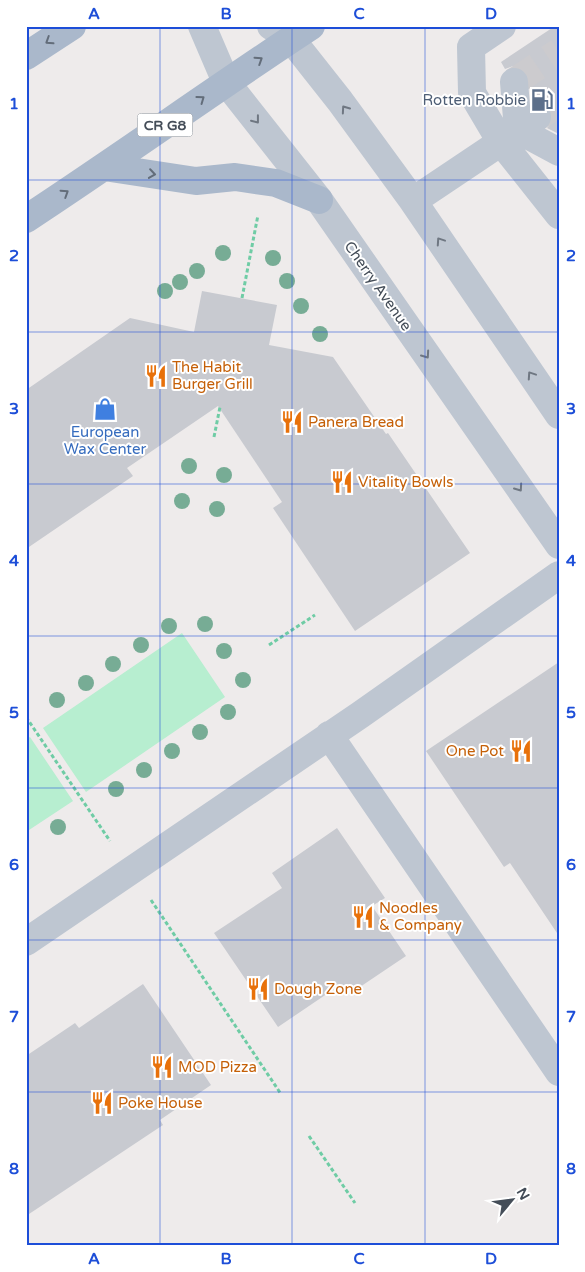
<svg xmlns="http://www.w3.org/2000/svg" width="585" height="1272" viewBox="0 0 585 1272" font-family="'Varela Round',sans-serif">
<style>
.green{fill:#b7eed0}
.building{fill:#c8cad0}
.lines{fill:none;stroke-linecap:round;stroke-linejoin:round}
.minor-tunnel{stroke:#cccbce;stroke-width:28;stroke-dasharray:28 14;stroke-linecap:butt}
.path{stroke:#6fcca5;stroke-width:3;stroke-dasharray:4 2.5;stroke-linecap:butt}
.minor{stroke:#bec6d1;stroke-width:28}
.major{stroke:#aab8cb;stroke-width:28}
.tree{fill:#77ac95}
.oneway{stroke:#636d7a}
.oneway2{stroke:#6f7782}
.grid{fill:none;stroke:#1d4ed8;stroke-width:1;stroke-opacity:0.55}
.labels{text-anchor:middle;stroke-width:4;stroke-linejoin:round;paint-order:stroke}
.shield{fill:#fff;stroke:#7c828a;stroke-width:1}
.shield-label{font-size:14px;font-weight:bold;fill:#444d58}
.service-label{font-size:15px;fill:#4e5e75;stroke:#fff;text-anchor:end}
.street-label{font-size:15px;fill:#444d58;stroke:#fff}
.food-label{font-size:15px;fill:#c56008;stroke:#fff;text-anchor:start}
.shop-label{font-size:15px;fill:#366cbe;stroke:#fff}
.neatline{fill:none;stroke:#1d4ed8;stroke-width:2}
.grid-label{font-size:16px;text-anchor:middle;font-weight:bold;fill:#1d4ed8}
</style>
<rect width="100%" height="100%" fill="#eeebeb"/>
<!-- green -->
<path class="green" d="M182 633 225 697 86 792 43 728Z
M30 737 73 801 26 832V739Z"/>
<!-- building -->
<path class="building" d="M555 26H559V134L547 128 551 123 553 116 550 108 543 103 536 101 531 103 530 81 527 73 520 68 513 66 505 69 501 62Z
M202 291 277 305 269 345 333 357 386 434 388 433 470 553 355 631 273 508 282 502 218 406 127 468 133 476 26 549V390L130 318 194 332Z
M559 662V936L510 863 504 867 426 751Z
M337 828 385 898 372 906 406 956 348 995 340 985 278 1027 214 933 282 888 272 873Z
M143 984 211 1085 160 1120 163 1125 26 1216V1056L75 1023 79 1028Z"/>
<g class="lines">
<!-- minor-tunnel -->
<path class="minor-tunnel" d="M514 82 559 52
M537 117 559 103"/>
<!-- path -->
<path class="path" d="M242 298 258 215
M214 437 220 407
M269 645 315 615
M26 717 110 841
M151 900 281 1094
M309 1136 355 1203
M383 1245 384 1246"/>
<!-- minor -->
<path class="minor" d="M202 26 226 82 319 200 559 545
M271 26 291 39 340 101 413 201 559 415
M502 26 471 47 472 93 501 142 518 130 514 82
M537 117 518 130 559 152
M413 201 501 142 559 215
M329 735 559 1072
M26 942 360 715 559 575"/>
<!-- major -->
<path class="major" d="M26 56 72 26
M104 167 196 181 235 177 276 183 319 200
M26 219C122 156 215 89 311 26"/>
</g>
<!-- trees -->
<g class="tree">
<circle cx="223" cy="253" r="8"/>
<circle cx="273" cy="258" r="8"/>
<circle cx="197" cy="271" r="8"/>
<circle cx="287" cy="281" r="8"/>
<circle cx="180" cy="282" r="8"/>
<circle cx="165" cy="291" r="8"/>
<circle cx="301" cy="306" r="8"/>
<circle cx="320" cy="334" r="8"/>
<circle cx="189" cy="466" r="8"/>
<circle cx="224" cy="475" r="8"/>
<circle cx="182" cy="501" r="8"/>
<circle cx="217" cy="509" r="8"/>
<circle cx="205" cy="624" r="8"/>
<circle cx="169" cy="626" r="8"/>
<circle cx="141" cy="645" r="8"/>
<circle cx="224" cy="651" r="8"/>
<circle cx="113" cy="664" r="8"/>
<circle cx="243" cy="680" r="8"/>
<circle cx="86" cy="683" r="8"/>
<circle cx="57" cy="700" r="8"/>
<circle cx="228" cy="712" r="8"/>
<circle cx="200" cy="732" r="8"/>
<circle cx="172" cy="751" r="8"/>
<circle cx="144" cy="770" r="8"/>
<circle cx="116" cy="789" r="8"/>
<circle cx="58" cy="827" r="8"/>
</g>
<!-- one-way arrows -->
<defs><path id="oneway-chevron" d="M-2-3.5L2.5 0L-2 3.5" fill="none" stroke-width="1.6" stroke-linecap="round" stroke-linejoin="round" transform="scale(1.25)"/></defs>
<g class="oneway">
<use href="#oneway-chevron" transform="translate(49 41) rotate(147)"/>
<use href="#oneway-chevron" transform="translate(259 60) rotate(-33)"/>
<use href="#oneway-chevron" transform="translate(201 99) rotate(-36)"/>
<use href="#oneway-chevron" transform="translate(152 174) rotate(8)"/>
<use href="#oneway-chevron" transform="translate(65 193) rotate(-33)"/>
</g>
<g class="oneway2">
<use href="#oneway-chevron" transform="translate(345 109) rotate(-125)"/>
<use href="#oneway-chevron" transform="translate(256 120) rotate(52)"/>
<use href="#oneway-chevron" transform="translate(440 241) rotate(-124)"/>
<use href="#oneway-chevron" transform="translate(426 355) rotate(55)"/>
<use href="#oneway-chevron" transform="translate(531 375) rotate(-124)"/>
<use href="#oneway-chevron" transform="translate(519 488) rotate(55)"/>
</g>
<!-- grid -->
<path class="grid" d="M160 26V1246M292 26V1246M425 26V1246M26 180H559M26 332H559M26 484H559M26 636H559M26 788H559M26 940H559M26 1092H559"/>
<!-- icons -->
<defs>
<symbol id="fuel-bare" viewBox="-9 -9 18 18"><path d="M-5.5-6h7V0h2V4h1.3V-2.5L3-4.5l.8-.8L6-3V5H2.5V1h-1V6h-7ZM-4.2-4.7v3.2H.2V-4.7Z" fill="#5c6f8a" stroke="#fff" stroke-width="2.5" paint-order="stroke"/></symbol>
<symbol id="restaurant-bare" viewBox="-9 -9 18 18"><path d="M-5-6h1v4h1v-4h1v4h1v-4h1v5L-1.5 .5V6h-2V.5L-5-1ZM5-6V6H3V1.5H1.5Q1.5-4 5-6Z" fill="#e8710a" stroke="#fff" stroke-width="2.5" paint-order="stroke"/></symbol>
<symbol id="shop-bare" viewBox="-9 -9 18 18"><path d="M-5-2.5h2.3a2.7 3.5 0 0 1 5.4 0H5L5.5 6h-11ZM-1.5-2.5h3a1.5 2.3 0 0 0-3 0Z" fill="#3f7fe0" stroke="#fff" stroke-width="2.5" paint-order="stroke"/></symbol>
</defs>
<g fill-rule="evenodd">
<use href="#fuel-bare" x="526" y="84" width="32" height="32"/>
<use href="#restaurant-bare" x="140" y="360" width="32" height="32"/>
<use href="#shop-bare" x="89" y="393" width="32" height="32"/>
<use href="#restaurant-bare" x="276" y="406" width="32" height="32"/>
<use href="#restaurant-bare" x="326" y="466" width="32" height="32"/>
<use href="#restaurant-bare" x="505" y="735" width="32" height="32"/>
<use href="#restaurant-bare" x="347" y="901" width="32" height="32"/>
<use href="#restaurant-bare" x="242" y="973" width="32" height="32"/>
<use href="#restaurant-bare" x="146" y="1051" width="32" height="32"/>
<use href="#restaurant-bare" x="86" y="1087" width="32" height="32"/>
</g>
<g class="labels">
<!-- shield labels -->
<rect class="shield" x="137.5" y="113.5" width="55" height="23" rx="4"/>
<g class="shield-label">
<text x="165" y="130">CR G8</text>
</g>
<!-- service labels -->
<g class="service-label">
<text x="526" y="105">Rotten Robbie</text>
</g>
<!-- street labels -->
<g class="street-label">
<text transform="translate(378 286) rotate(55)" y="5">Cherry Avenue</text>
</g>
<!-- food labels -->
<g class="food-label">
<text x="172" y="372">The Habit<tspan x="172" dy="17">Burger Grill</tspan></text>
<text x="308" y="427">Panera Bread</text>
<text x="358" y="487">Vitality Bowls</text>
<text x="504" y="756" text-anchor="end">One Pot</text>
<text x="379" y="913">Noodles<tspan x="379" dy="17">&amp; Company</tspan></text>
<text x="274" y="994">Dough Zone</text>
<text x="178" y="1072">MOD Pizza</text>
<text x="118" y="1108">Poke House</text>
</g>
<!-- shop labels -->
<g class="shop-label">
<text x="105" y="437">European<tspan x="105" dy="17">Wax Center</tspan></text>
</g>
</g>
<!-- border -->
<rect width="585" height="1272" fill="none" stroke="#ffffff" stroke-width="55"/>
<!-- north arrow -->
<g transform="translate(512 1200) rotate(61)" stroke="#ffffff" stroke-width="4" paint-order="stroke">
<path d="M0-4L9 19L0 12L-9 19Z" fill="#444d58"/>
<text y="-8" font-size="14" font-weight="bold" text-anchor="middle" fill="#444d58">N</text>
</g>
<rect x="28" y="28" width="530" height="1216" class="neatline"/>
<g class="grid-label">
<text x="94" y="19">A</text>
<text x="226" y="19">B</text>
<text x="359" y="19">C</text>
<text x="491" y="19">D</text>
<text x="14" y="109">1</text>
<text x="571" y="109">1</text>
<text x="14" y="261">2</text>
<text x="571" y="261">2</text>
<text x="14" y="414">3</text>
<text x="571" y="414">3</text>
<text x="14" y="566">4</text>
<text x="571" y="566">4</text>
<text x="14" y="718">5</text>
<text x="571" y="718">5</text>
<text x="14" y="870">6</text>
<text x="571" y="870">6</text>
<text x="14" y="1022">7</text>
<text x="571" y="1022">7</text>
<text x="14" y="1174">8</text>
<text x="571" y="1174">8</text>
<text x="94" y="1264">A</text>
<text x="226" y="1264">B</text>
<text x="359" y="1264">C</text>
<text x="491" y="1264">D</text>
</g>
</svg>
